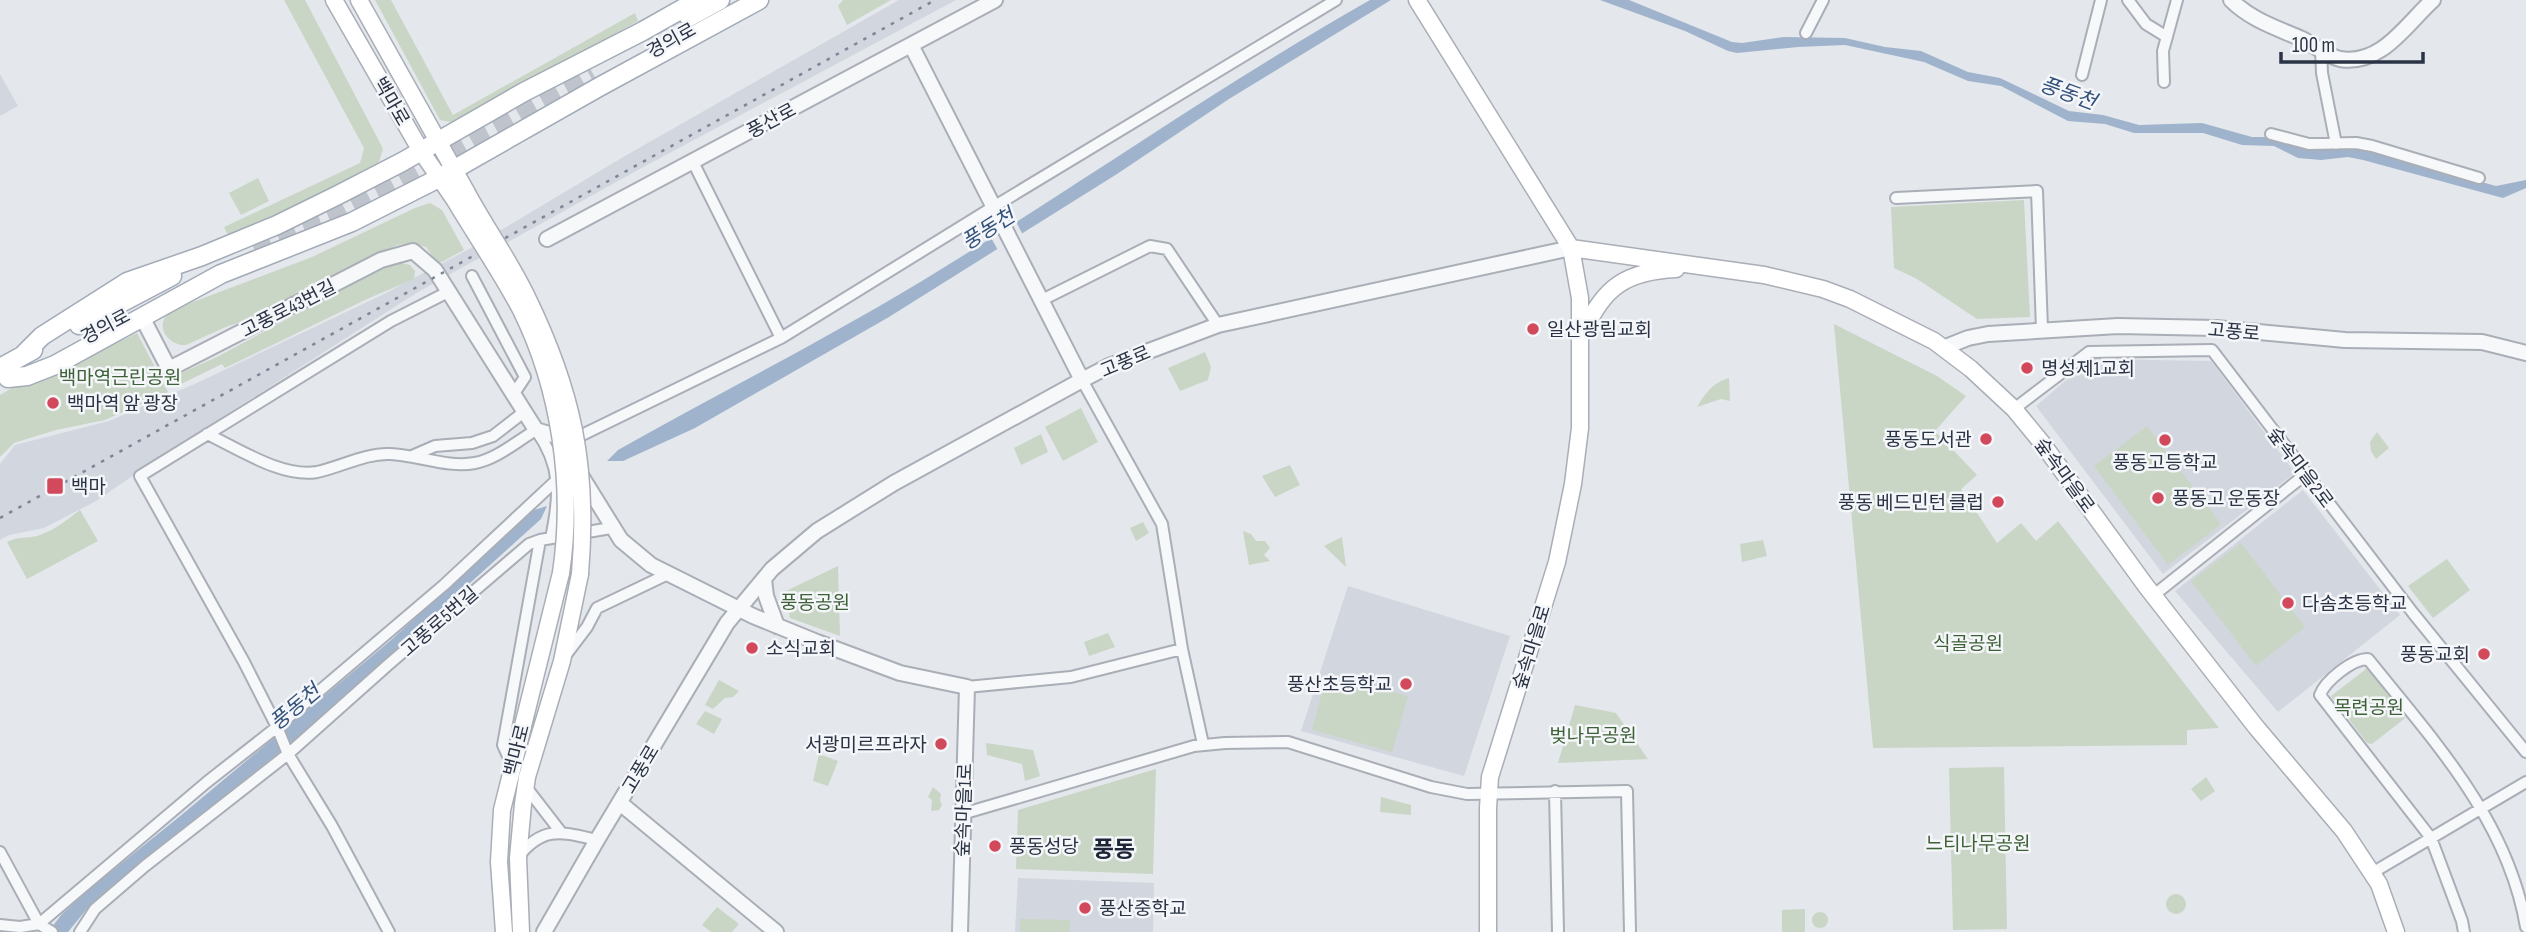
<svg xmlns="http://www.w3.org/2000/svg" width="2526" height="932" viewBox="0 0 2526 932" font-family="'Sofia Sans Condensed','Noto Sans KR',sans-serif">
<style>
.built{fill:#d2d6de}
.green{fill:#c9d6c5}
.water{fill:#9fb4cc}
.pier{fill:#e4e7ec}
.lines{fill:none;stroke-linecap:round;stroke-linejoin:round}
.primary-tunnel{stroke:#bfc3cb;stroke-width:18;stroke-dasharray:18 9;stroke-linecap:butt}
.minor-casing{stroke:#a9aeb7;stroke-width:14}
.tertiary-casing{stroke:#a9aeb7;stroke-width:18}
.secondary-casing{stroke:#a9aeb7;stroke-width:19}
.primary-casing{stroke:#a3abb8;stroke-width:21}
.minor{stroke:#f7f8fa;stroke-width:10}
.tertiary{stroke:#f7f8fa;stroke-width:14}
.secondary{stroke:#fff;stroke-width:16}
.primary{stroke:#fff;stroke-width:18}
.rail{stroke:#7d8696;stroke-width:2.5;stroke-dasharray:3.5 7;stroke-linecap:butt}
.secondary-bridge-casing{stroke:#a9aeb7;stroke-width:19;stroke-linecap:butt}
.secondary-bridge{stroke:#fff;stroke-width:16}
.poi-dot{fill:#d1495b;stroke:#f4f6f9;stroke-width:2.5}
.labels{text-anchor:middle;stroke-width:5;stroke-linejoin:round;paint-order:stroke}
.street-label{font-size:19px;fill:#2b3445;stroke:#f4f6f9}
.poi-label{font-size:19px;fill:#2b3445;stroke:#f4f6f9;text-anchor:start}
.park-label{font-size:19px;fill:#3f6138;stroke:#f4f6f9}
.water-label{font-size:21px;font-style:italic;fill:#34527a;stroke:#f4f6f9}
.quarter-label{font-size:23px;font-weight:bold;fill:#1d2536;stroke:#f4f6f9}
</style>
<rect width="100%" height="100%" fill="#e4e7ec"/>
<!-- built -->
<path class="built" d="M899 0H956L636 171 418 292 163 455 96 501 44 528 9 535 0 540V464L15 445 109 421 197 383 384 294 471 248 625 156Z
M0 74 18 106 0 116Z
M2091 359 2211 361 2295 473 2163 574 2036 406Z
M2303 490 2400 615 2278 712 2175 591Z
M1348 586 1510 636 1464 776 1301 731Z
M1018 878 1154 883 1153 932H1015Z"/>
<!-- green -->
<path class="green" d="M284 0H305L379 141 383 149 379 162 285 212 228 235 224 227 360 163 364 148Z
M375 0H391L453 115 635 13 638 21 456 123 440 120Z
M843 0H891L847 25 838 6Z
M258 178 269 201 241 215 229 193Z
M2024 200 2030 317 1977 319 1917 279 1894 268 1891 207Z
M430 203 442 210 464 250 438 264 426 247 411 243 397 245 262 316 228 326 186 345C173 346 158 333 164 319 166 313 173 311 177 308L312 257 415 208Z
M401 263 410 265 415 271 414 279 367 299 225 368 222 364 181 384 177 375 219 356 382 268Z
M1834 324 1937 376 1966 396 1935 431 1977 475 1961 489 1997 543 2021 523 2036 541 2058 521 2219 728 2187 730V745L1873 748Z
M137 333 168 392 105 420 56 430 14 443 0 457V395L19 384 37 382Z
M1205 352 1211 367 1208 380 1180 391 1168 368Z
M1729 378 1730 401 1721 399 1697 407C1706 393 1712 383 1729 378Z
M1081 408 1098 442 1063 461 1045 427Z
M2147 426 2221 524 2168 565 2094 466Z
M2377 432 2389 448 2376 459 2371 451 2370 442Z
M1041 434 1048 452 1021 465 1014 448Z
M1290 465 1300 485 1275 497 1262 476Z
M80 510 98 541 27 579 7 542C17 536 29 539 40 535 55 530 68 519 80 510Z
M1143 522 1149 533 1136 541 1130 528Z
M1243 531 1251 534 1256 541H1265L1270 548 1264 555 1270 561 1249 565Z
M1342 537 1346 567 1324 546Z
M1763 540 1767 556 1742 562 1740 544Z
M2241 543 2305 627 2256 666 2191 581Z
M2447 559 2470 590 2433 618 2408 586Z
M838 566 840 636 790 618 784 592Z
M1108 633 1115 647 1089 656 1084 642Z
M2366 669 2371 670 2405 714 2404 719 2372 744 2367 743 2331 696Z
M1327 674 1408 696 1392 752 1312 730Z
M719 680 739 691 733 697 725 698 713 709 705 705Z
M1575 705 1616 713 1648 759 1558 763Z
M705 711 722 719 714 734 696 724Z
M986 743 1033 750 1040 776 1025 781 1022 764 987 755Z
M819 754 838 761 828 786 813 781Z
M2004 767 2007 929 1953 930 1949 768Z
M1156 769 1153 874 1016 869 1018 810Z
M2206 777 2215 791 2201 801 2191 789Z
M933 787 941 794 940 800 942 805 939 810 931 811 932 800 928 797Z
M1381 797 1411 805V815L1380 812Z
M2166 904a10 10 0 1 1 20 0a10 10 0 1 1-20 0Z
M717 907 739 924 732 932H711L702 925Z
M1805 909V932H1782V910Z
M1812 920a8 8 0 1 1 16 0a8 8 0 1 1-16 0Z
M1020 919 1070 920V932H1020Z"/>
<!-- water -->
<path class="water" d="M1370 0H1391L1229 99 1117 174 889 317 695 428 623 461H607L618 450C726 389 837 334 943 268 1086 180 1224 83 1370 0Z
M1600 0H1629L1732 42 1742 43 1784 37 1845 38 1885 47 1921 51 1968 72 2000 78 2069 111 2103 115 2139 125 2202 123 2252 137H2273L2318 148H2359L2496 186 2526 180V188L2503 198 2363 160 2348 157 2321 160 2298 158 2274 146 2242 145 2203 133H2134L2105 124 2068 121 2001 86 1968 81 1924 62 1845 45 1798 47 1737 53 1728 51 1685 31Z
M547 506 541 519 309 728 98 900 86 910 68 932H48L62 914 92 887 179 817 390 641 534 510Z"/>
<!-- pier -->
<path class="pier" d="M1014 218 1024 237 999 252 989 234Z"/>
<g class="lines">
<!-- primary-tunnel -->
<path class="primary-tunnel" d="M252 244 343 208 394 182 592 72"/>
<defs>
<path id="minor" d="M2128 0 2146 24 2167 37
M1806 33 1823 0
M2321 49 2322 73 2336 144
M2082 75 2101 0
M2164 82 2163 51 2177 0
M2271 134 2309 144 2356 143 2372 146 2479 178
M693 162 781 338
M1896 198 2037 191 2042 329
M472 276 525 377 513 395
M1042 300 1150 246 1167 249 1218 325
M1082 380 1162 524 1182 649
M2014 409 2089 352 2212 350 2413 613 2526 752
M207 434C239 449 282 478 317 472 341 467 365 453 390 454 418 455 447 468 475 463 497 459 517 441 536 430 562 466 560 496 551 538
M582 435 781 338 985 212 1336 0
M412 456 435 446 472 443 493 436 524 412
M2154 595 2306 474
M565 656 587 627 597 608 668 574
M967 687 1071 677 1182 649 1203 744
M512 765 503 745 540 540
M526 787 560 831
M1555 791 1558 932
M962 814 1194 746 1225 743 1288 742 1431 787 1467 794 1627 791 1630 932
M0 852 39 924 52 932
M518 857C543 825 562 832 597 840
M2372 873 2526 782
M39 924 207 782 277 727 444 585 562 475 568 472
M0 925 20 927 39 924
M80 932 95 909 145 866 288 754 389 664 529 544 540 540 611 528
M389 932 332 826 288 754 277 727 244 662 140 476 391 321 448 292
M2464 932 2462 921 2431 838 2320 695C2325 681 2352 659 2368 659 2433 740 2508 820 2526 927"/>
<path id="tertiary" d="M2231 0C2251 20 2277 28 2302 39 2314 45 2327 56 2340 59 2382 66 2407 23 2433 0
M911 45 1082 380
M547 239 995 0
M142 317 169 369 381 260 413 251 435 270 536 430 559 437
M1943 348 1968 338 1988 334 2118 326 2216 328 2345 340 2482 342 2526 353
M580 474 621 540 651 565 753 616 817 642 900 673 967 687 960 932
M764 579 766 596 777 626
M620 803 776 932
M544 932 597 840 727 623 772 569 817 531 894 483 1082 380 1109 366 1218 325 1571 248"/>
<path id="secondary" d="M334 0 421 151 454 199
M359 0 467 193
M1417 0 1571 248 1580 298V428L1573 484 1557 562 1490 777 1488 808V932
M1571 248 1764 275 1823 289 1850 299 1934 341 1971 369 2014 409 2042 443 2146 586 2256 727 2344 831 2379 884 2396 932
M1584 332C1603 287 1627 271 1676 269
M504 932 499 862 502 810 561 573
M521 932 518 858 523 804 527 777 562 661 580 574"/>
<path id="primary" d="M689 17 720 0
M79 325 172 276
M23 355 42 336 127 282 202 256 277 225 338 195 402 162 524 92 643 31 698 0
M0 368 33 350
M8 378 27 376 55 365 221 274 352 222 439 178 599 87 759 0"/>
</defs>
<!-- minor casing -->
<use href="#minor" class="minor-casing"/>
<!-- tertiary casing -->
<use href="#tertiary" class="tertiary-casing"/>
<!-- secondary casing -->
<use href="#secondary" class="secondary-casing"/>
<!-- primary casing -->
<use href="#primary" class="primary-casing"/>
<!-- minor -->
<use href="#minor" class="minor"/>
<!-- tertiary -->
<use href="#tertiary" class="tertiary"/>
<!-- secondary -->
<use href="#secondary" class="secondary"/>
<!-- primary -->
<use href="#primary" class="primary"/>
<!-- rail -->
<path class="rail" d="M0 518 935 0"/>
<defs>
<path id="secondary-bridge" d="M467 193C486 228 509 260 526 295 573 391 589 467 580 574
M454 199C476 236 501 272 521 310 560 389 574 485 561 573"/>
</defs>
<!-- secondary-bridge casing -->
<use href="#secondary-bridge" class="secondary-bridge-casing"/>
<!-- secondary-bridge -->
<use href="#secondary-bridge" class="secondary-bridge"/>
</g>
<!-- markers -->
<g class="poi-dot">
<circle cx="1533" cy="329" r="7"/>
<circle cx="2027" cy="368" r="7"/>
<circle cx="53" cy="403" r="7"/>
<circle cx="1986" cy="439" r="7"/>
<circle cx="2165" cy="440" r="7"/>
<rect x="46" y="477" width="18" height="18" rx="3.5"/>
<circle cx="2158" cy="498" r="7"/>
<circle cx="1998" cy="502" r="7"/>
<circle cx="2288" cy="603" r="7"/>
<circle cx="752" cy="648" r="7"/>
<circle cx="2484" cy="654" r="7"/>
<circle cx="1406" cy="684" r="7"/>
<circle cx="941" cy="744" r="7"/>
<circle cx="995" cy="846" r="7"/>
<circle cx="1085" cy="908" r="7"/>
</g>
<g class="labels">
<!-- street labels -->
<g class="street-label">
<text transform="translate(671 40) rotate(-29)" y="7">경의로</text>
<text transform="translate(392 101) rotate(60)" y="7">백마로</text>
<text transform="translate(771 120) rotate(-28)" y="7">풍산로</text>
<text transform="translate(288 308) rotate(-27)" y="7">고풍로43번길</text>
<text transform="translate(105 326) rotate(-28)" y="7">경의로</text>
<text transform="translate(2234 331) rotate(5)" y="7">고풍로</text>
<text transform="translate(1125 361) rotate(-23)" y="7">고풍로</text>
<text transform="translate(2301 467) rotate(53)" y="7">숲속마을2로</text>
<text transform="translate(2065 475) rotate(54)" y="7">숲속마을로</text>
<text transform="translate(439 621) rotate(-41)" y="7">고풍로5번길</text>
<text transform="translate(1531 647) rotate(-73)" y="7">숲속마을로</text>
<text transform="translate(516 750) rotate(-76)" y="7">백마로</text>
<text transform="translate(640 769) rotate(-59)" y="7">고풍로</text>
<text transform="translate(963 810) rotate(-88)" y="7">숲속마을1로</text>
</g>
<!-- poi labels -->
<g class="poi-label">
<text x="1547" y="336">일산광림교회</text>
<text x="2041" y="375">명성제1교회</text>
<text x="67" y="410">백마역 앞 광장</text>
<text x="1972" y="446" text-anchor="end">풍동도서관</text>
<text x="2165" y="469" text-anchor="middle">풍동고등학교</text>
<text x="71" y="493">백마</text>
<text x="2172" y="505">풍동고 운동장</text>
<text x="1984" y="509" text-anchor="end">풍동 베드민턴 클럽</text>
<text x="2302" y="610">다솜초등학교</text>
<text x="766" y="655">소식교회</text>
<text x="2470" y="661" text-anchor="end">풍동교회</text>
<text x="1392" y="691" text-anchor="end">풍산초등학교</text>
<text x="927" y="751" text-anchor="end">서광미르프라자</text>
<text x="1009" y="853">풍동성당</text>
<text x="1099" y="915">풍산중학교</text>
</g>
<!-- park labels -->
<g class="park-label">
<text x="120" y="384">백마역근린공원</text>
<text x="815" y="609">풍동공원</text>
<text x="1968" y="650">식골공원</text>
<text x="2369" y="714">목련공원</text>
<text x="1593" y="742">벚나무공원</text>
<text x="1978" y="850">느티나무공원</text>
</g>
<!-- water labels -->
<g class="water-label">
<text transform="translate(2068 93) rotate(20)" y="7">풍동천</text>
<text transform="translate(988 229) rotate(-32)" y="7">풍동천</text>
<text transform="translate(295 707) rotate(-40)" y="7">풍동천</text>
</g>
<!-- quarter labels -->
<g class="quarter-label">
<text x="1114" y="857">풍동</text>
</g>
</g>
<!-- scale -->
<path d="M2281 52v10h142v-10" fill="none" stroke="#2b3445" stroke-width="3.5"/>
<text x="2292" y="52" font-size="21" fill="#2b3445" stroke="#f4f6f9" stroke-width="5" paint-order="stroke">100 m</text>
</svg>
